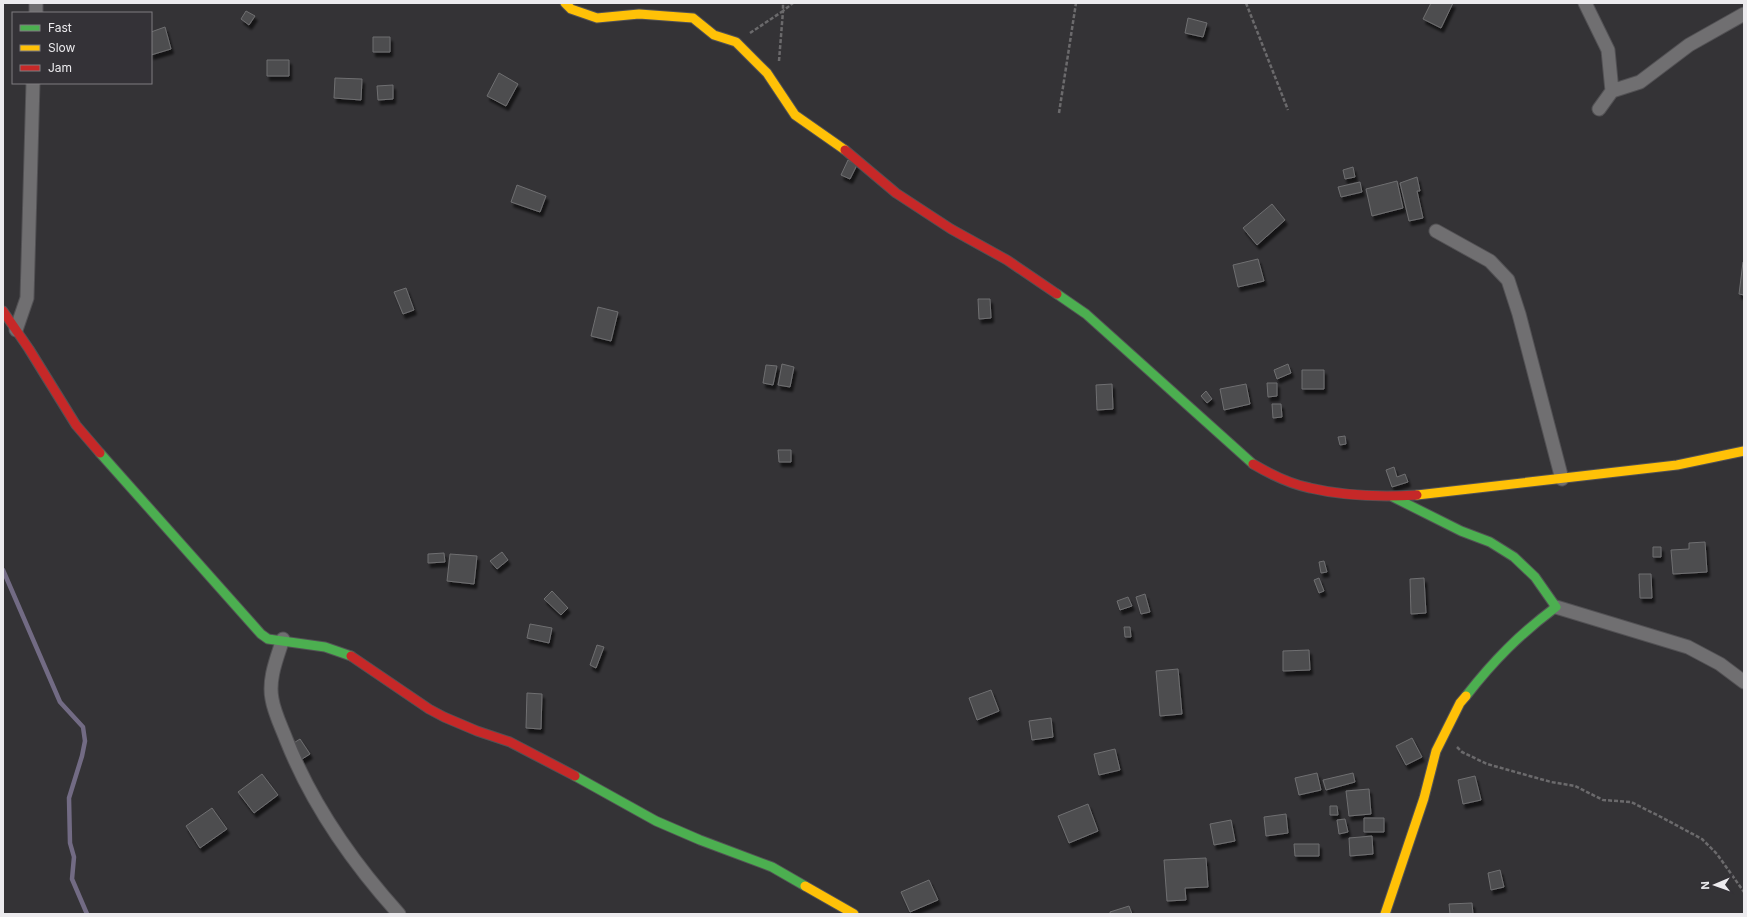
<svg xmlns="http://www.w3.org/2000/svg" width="1747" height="917" viewBox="0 0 1747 917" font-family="Inter,sans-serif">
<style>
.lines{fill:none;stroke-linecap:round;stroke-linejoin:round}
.stream{stroke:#726b84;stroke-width:4.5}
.building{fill:#4d4d4f;stroke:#6f6f71;filter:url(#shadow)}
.street-casing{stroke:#525154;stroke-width:15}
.fast-casing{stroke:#525154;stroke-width:11}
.slow-casing{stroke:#525154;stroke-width:11}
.jam-casing{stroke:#525154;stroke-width:11}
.path{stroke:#6b6a6c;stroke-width:2.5;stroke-dasharray:4 2;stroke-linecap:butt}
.street{stroke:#706f71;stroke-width:13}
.fast{stroke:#4caf50;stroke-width:9}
.slow{stroke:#ffc107;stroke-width:9}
.jam{stroke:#c62828;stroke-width:9}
</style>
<defs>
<filter id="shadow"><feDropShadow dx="2.5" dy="4.5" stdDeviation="1" flood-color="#0009"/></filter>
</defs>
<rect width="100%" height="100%" fill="#343336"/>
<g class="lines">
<!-- stream -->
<path class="stream" d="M3 570 60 702 83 727 85 741 82 756 69 798 70 843 74 857 72 879 87 914"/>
</g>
<!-- building -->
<path class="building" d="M1431 3H1453L1441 28 1423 19Z
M246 11 255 16 249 25 241 19Z
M1188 18 1207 23 1203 37 1185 33Z
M165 27 171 49 151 55V32Z
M373 37H390V52H373Z
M267 60H289V76H267Z
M499 73 518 84 506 106 487 96Z
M335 78 362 79 361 100 334 98Z
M393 85V99L378 100 377 86Z
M848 160 857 165 850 179 841 175Z
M1353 167 1355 177 1345 179 1343 170Z
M1417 177 1420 191H1417L1423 218 1409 221 1400 183Z
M1397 181 1403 208 1372 216 1366 189Z
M1360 182 1362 192 1341 197 1338 187Z
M517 185 546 196 540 212 511 202Z
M1272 204 1285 220 1257 245 1243 228Z
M1258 259 1264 281 1238 287 1233 265Z
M1743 262H1744V295L1739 294Z
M406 288 414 310 403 314 394 292Z
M978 299H990L991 318 979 319Z
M598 307 618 312 611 341 591 336Z
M782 364 794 367 790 387 778 385Z
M1288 364 1291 373 1277 379 1274 370Z
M766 365 777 366 773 385 763 383Z
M1302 370H1324V389H1302Z
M1267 383H1277V396L1268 397Z
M1112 384 1113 409 1097 410 1096 385Z
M1246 384 1250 404 1224 410 1220 389Z
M1206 391 1212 399 1207 403 1201 396Z
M1272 404H1281L1282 417 1273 418Z
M1345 436 1346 444 1340 445 1338 437Z
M778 450H791V462H779Z
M1394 467 1397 477 1405 474 1408 482 1392 487 1386 470Z
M1705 542 1707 572 1673 574 1671 550 1689 549V543Z
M1653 547H1661V557H1653Z
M502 552 508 560 497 569 490 561Z
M444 553 445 562 428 563V554Z
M450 554 477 556 474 584 447 581Z
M1324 561 1327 572 1321 573 1319 562Z
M1639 574H1651L1652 598H1640Z
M1319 578 1324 591 1319 593 1314 580Z
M1424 578 1426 613 1411 614 1410 579Z
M552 591 568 608 561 615 544 599Z
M1145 594 1150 612 1141 614 1136 597Z
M1128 597 1132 606 1120 610 1117 601Z
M530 624 552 628 549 643 527 638Z
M1124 627H1130L1131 637H1125Z
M597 645 604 647 596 668 590 665Z
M1309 650 1310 670 1283 671V651Z
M1178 669 1182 714 1160 716 1156 671Z
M991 690 999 711 977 720 969 698Z
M527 693 542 694 541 729 526 728Z
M1051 718 1053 737 1032 740 1029 721Z
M1412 738 1422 757 1406 765 1396 746Z
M300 739 310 754 299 761 289 746Z
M1115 749 1120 770 1099 775 1094 754Z
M1317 773 1321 790 1299 795 1295 778Z
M1353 773 1355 782 1326 790 1323 780Z
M262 774 278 795 254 813 238 792Z
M1475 776 1481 800 1463 804 1458 780Z
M1369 789 1371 814 1349 816 1346 791Z
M1088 804 1098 831 1069 843 1058 816Z
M1330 806H1337L1338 815H1330Z
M212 808 227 829 200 848 186 826Z
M1286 814 1288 833 1266 836 1264 817Z
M1364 818H1384V832H1364Z
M1345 819 1348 832 1339 834 1337 820Z
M1231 820 1235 841 1214 845 1210 824Z
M1372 836 1373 854 1350 856 1349 838Z
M1294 844H1319V856H1295Z
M1206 858 1208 887 1185 888 1186 900 1167 901 1164 860Z
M1500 870 1504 887 1491 890 1488 873Z
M929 880 938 900 910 912 901 892Z
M1472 903 1473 914H1450L1449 904Z
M1129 906 1132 914H1110V912Z"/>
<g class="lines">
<defs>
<path id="street" d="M1585 3 1608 50 1612 91 1599 109
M36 13V3
M1612 91 1640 82 1689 45 1744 14
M1436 231 1490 261 1508 280 1519 314 1562 479
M16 330 27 298 33 83
M1556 607 1688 647 1720 664 1744 682
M283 639C277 658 268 679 272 699 274 712 281 726 286 739 312 805 352 862 399 914"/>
<path id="fast" d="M1057 294 1086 314 1253 464
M100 453 261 634 268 639 325 647 351 656
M1393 497 1461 531 1490 542 1514 557 1535 577 1556 607C1520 634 1494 660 1466 696
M575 776 656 821 700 840 772 867 805 886"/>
<path id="slow" d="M565 3 571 9 597 18 639 14 693 18 714 35 736 42 767 73 795 115 845 150
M1417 495 1677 465 1744 451
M805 886 854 914
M1385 914 1424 798 1436 751 1460 703 1466 696"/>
<path id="jam" d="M845 150 896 193 951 229 1007 260 1057 294
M3 311 29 349 76 425 100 453
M1253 464C1270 474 1290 484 1310 488 1344 496 1382 497 1417 495
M351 656 429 709 444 717 477 731 510 742 575 776"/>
</defs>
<!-- street casing -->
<use href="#street" class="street-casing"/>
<!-- fast casing -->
<use href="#fast" class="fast-casing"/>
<!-- slow casing -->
<use href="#slow" class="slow-casing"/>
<!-- jam casing -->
<use href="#jam" class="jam-casing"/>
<!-- path -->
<path class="path" d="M1246 3 1288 110
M750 33 783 11V3
M779 61 783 11 793 3
M1059 113 1076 3
M1457 747 1462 752 1487 764 1551 782 1575 786 1603 800 1631 802 1661 817 1702 839 1717 854 1744 892"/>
<!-- street -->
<use href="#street" class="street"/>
<!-- fast -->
<use href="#fast" class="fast"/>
<!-- slow -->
<use href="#slow" class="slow"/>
<!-- jam -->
<use href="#jam" class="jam"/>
</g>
<!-- border -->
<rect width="1747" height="917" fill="none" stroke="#ecebee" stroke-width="8"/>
<!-- legend -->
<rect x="12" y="12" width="140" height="72" fill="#343237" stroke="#7e7c80"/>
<rect x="20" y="25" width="20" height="6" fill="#4caf50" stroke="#7e7c80"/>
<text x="48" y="32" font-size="12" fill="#ecebee">Fast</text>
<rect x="20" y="45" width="20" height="6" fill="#ffc107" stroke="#7e7c80"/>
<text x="48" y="52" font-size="12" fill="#ecebee">Slow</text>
<rect x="20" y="65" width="20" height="6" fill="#c62828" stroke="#7e7c80"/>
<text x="48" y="72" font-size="12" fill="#ecebee">Jam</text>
<!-- north arrow -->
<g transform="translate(1715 885) rotate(268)" stroke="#343237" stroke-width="3" paint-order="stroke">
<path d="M0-3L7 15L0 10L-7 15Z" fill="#ecebee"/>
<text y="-6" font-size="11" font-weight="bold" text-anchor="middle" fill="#ecebee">N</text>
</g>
</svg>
